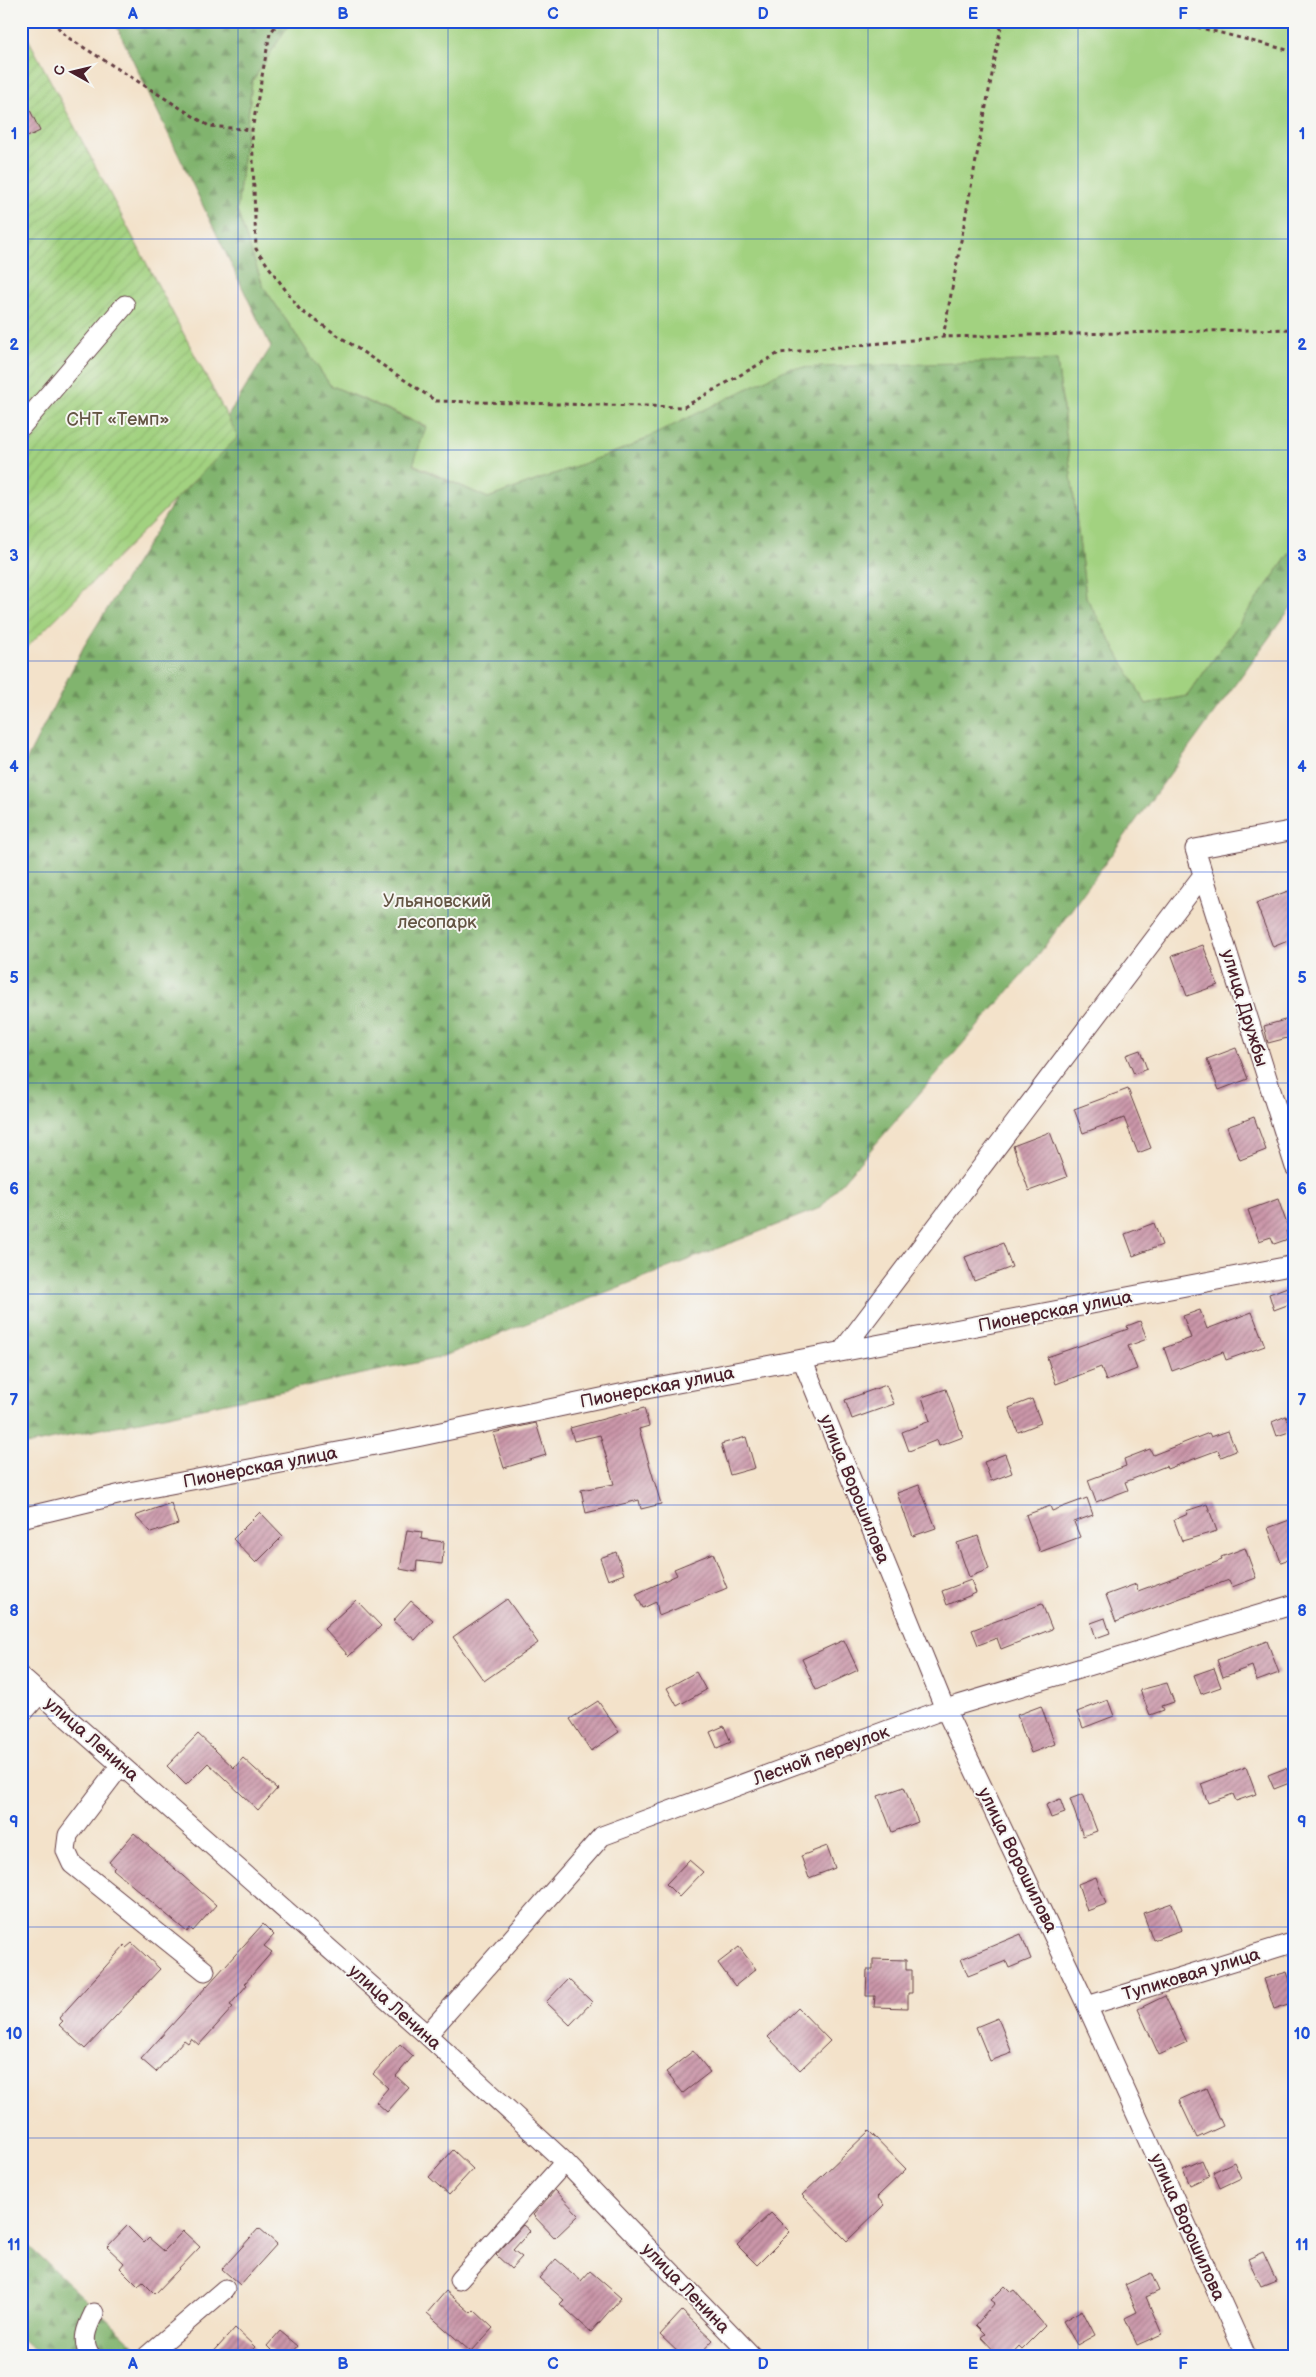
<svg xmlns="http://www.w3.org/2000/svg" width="1316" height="2377" viewBox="0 0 1316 2377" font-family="'Balsamiq Sans',sans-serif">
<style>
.grass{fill:#a2d280;stroke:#767856}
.forest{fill:url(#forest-firs);stroke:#666a4c}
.garden{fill:url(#garden-furrows);stroke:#767856}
.building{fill:url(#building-hatch)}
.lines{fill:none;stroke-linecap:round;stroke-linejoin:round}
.minor-casing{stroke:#633c43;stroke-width:21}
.path{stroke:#633c43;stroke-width:3;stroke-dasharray:4 4;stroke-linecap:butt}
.minor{stroke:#fff;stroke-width:19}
.grid{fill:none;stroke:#1d4ed8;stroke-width:1;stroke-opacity:0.55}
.labels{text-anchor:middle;stroke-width:4;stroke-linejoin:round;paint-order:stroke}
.park-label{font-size:18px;fill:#645544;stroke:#f6f6f2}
.street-label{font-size:18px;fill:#4a1f2b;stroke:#f6f6f2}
.neatline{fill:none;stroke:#1d4ed8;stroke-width:2}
.grid-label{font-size:16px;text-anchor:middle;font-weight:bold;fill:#1d4ed8}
</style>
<defs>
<pattern id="forest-firs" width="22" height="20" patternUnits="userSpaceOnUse" patternTransform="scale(1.25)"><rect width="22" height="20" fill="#81b46e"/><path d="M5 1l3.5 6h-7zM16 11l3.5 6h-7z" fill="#6c925b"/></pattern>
<pattern id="garden-furrows" width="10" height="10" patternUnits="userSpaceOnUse" patternTransform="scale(1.25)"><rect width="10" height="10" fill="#a2d280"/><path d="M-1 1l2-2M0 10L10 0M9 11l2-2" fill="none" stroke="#8db46f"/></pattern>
<pattern id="building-hatch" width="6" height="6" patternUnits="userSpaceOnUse" patternTransform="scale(1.25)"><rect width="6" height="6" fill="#ca96a9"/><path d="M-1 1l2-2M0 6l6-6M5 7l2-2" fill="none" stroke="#a67a8a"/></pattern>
</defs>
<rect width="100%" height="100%" fill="#f6f6f2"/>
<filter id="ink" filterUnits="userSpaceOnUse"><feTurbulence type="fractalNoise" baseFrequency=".02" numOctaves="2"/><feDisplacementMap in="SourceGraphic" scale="10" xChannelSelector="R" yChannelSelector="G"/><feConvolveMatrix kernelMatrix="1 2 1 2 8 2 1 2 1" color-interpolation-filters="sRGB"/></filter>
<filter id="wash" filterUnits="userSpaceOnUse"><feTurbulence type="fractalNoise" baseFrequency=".0096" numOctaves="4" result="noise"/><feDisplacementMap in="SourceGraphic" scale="20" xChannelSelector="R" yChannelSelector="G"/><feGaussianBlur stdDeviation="1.12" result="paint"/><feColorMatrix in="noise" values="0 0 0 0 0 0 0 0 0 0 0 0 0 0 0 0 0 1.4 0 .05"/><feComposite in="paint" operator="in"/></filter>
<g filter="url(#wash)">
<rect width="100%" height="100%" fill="#f3e2ca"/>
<!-- grass -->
<path class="grass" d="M291 21H1295V546L1187 696 1146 704 1086 597 1057 360 629 447 488 498 413 464 426 426 330 385 263 286 237 211 252 82Z"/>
<!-- forest -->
<path class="forest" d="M114 21H291L252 82 237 211 263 286 330 385 426 427 413 465 488 498 629 447 789 368 1057 360 1086 597 1146 704 1187 696 1295 546V602L1031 965 820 1208 439 1358 21 1446V771L84 646 271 347Z
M21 2239 146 2356H41L21 2338Z"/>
<!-- garden -->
<path class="garden" d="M21 25 238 437 21 653Z"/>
<g id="blocks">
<!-- building -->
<path class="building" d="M21 91 40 131 21 140Z
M1288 891 1295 908V938L1273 947 1256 903Z
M1203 945 1218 985 1187 996 1172 956Z
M1295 1017V1036L1268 1043 1264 1026Z
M1236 1048 1248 1079 1219 1090 1207 1059Z
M1140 1050 1147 1069 1134 1074 1126 1055Z
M1128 1089 1151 1148 1138 1153 1124 1118 1083 1133 1074 1109Z
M1254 1117 1266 1150 1240 1160 1227 1127Z
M1050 1132 1067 1177 1029 1191 1013 1146Z
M1278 1199 1289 1230 1286 1231 1288 1239 1274 1244 1271 1237 1259 1241 1248 1210Z
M1154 1223 1162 1245 1133 1256 1125 1234Z
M1003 1243 1012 1267 974 1281 965 1257Z
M1295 1284V1302L1274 1310 1269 1294Z
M1200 1310 1207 1329 1252 1312 1265 1346 1226 1360 1223 1352 1172 1371 1164 1348 1191 1338 1183 1316Z
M1140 1321 1147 1339 1128 1346 1137 1369 1106 1381 1101 1367 1056 1384 1047 1357 1128 1329 1127 1326Z
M886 1385 894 1404 852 1419 845 1400Z
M946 1389 963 1437 939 1446 937 1440 909 1451 902 1432 930 1421 922 1397Z
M1032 1399 1041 1423 1018 1432 1009 1408Z
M644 1408 649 1426 639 1429 661 1504 641 1509 639 1500 586 1513 581 1490 614 1484 600 1435 574 1441 570 1428Z
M1286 1416 1292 1431 1277 1436 1272 1422Z
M536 1423 546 1455 504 1468 493 1433Z
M1228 1431 1236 1451 1221 1457 1218 1450 1167 1469 1166 1466 1125 1482 1128 1490 1096 1502 1088 1480 1126 1466 1124 1459 1150 1449 1153 1455 1209 1433 1211 1437Z
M746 1437 755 1468 730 1475 721 1444Z
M1005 1454 1012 1473 991 1481 984 1462Z
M919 1485 936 1528 913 1536 897 1493Z
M1087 1498 1093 1515 1074 1522 1080 1537 1040 1552 1026 1515 1050 1506 1052 1511Z
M171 1503 178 1524 151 1533 135 1516Z
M1207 1504 1217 1531 1182 1541 1174 1520 1188 1514 1186 1511Z
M260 1512 283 1536 256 1563 233 1539Z
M1295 1518V1557L1281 1562 1268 1528Z
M407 1530 422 1532 421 1539 444 1542 442 1564 417 1561 416 1572 400 1569Z
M978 1536 989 1569 969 1577 957 1543Z
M1245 1548 1256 1578 1232 1587 1229 1580 1116 1622 1106 1595 1136 1584 1138 1591 1222 1560 1221 1557Z
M616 1552 624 1574 608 1580 600 1558Z
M713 1553 727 1588 659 1616 656 1602 643 1608 636 1594 677 1575 674 1569Z
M971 1580 976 1593 947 1605 942 1591Z
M507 1599 538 1643 484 1681 453 1637Z
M356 1600 381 1626 349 1656 324 1629Z
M411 1601 433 1620 415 1640 393 1621Z
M1042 1604 1052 1629 1001 1649 997 1638 978 1645 972 1630Z
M1105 1618 1110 1633 1096 1638 1091 1623Z
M844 1640 858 1670 816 1690 802 1659Z
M1267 1641 1279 1673 1257 1681 1252 1666 1223 1677 1217 1660Z
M1214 1668 1221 1687 1201 1694 1194 1675Z
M696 1672 706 1690 677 1706 667 1688Z
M1167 1683 1174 1702 1162 1706 1164 1710 1150 1715 1140 1690Z
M1108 1700 1114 1716 1083 1728 1077 1712Z
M598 1701 619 1732 591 1751 570 1719Z
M1041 1706 1055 1744 1031 1753 1017 1715Z
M724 1726 731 1742 717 1748 710 1732Z
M198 1734 234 1768 243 1758 277 1789 258 1810 208 1763 186 1785 167 1766Z
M1246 1767 1256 1794 1236 1801 1233 1794 1208 1803 1201 1784Z
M1286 1768 1292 1782 1274 1789 1268 1775Z
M904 1787 918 1822 892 1832 878 1796Z
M1083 1794 1097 1831 1083 1836 1070 1799Z
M1060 1799 1065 1813 1051 1818 1046 1805Z
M134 1833 216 1905 193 1931 190 1928 187 1932 113 1869 115 1867 109 1862Z
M827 1846 835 1868 809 1878 801 1856Z
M689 1860 703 1872 679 1897 666 1884Z
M1096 1877 1106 1904 1087 1911 1078 1884Z
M1172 1903 1182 1930 1153 1940 1143 1913Z
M263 1924 274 1935 264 1946 272 1952 245 1983 247 1985 230 2005 233 2007 199 2045 191 2038 188 2043 184 2040 156 2072 141 2059Z
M1021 1934 1031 1959 1009 1968 1006 1961 968 1976 961 1959Z
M132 1943 160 1969 85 2049 59 2025 63 2021 59 2018 124 1946 126 1948Z
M739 1947 756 1969 735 1986 718 1963Z
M873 1959 906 1960V1970H912V1993H908V2008L874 2007 875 1996H866L867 1970H873Z
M1287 1972 1295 1995V2002L1274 2009 1264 1979Z
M568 1979 592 2002 570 2025 546 2002Z
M1165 1996 1187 2042 1159 2055 1138 2009Z
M798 2008 830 2041 800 2070 768 2037Z
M998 2018 1012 2053 990 2061 976 2027Z
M400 2044 413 2056 396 2076 409 2088 387 2112 376 2102 388 2088 373 2074Z
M693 2051 710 2072 683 2093 666 2072Z
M1206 2088 1223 2126 1197 2138 1179 2100Z
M869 2131 906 2169 877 2197 884 2205 847 2241 802 2195Z
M453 2150 473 2169 449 2195 429 2177Z
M1202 2160 1209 2176 1190 2185 1183 2169Z
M1234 2162 1241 2178 1220 2188 1213 2172Z
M555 2190 579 2215 555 2238 533 2215Z
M771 2213 790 2232 757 2265 737 2245Z
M523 2225 530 2231 513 2250 522 2257 511 2269 496 2255Z
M127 2226 144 2243 149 2238 164 2251 183 2231 200 2247 155 2294 143 2282 138 2286 120 2268 124 2263 107 2247Z
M259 2228 277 2244 240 2285 222 2269Z
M1263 2252 1276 2280 1261 2286 1248 2259Z
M556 2259 581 2281 590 2271 621 2298 591 2332 560 2304 564 2300 539 2278Z
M1151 2273 1159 2291 1146 2297 1162 2334 1137 2345 1125 2318 1137 2312 1125 2285Z
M1005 2286 1011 2292 1014 2290 1045 2326 1022 2349 1019 2346 1010 2356H999L981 2337 985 2334 976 2325 995 2303 991 2300Z
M446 2291 471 2313 474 2310 493 2328 471 2352 427 2313Z
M1082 2310 1095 2335 1077 2345 1063 2321Z
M682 2311 713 2340 698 2356H682L660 2335Z
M235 2328 255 2347 247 2356H210Z
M280 2331 298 2346 290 2356H277L267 2346Z"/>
</g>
</g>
<g filter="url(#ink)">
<use href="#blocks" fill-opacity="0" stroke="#633c43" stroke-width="1"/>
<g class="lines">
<defs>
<path id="minor" d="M21 427 125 305
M1295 830 1195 849 1295 1167
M842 1351 1203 875
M802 1359 945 1709 1087 2006 1246 2356
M21 1518 134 1491 417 1437 620 1394 1295 1265
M21 1677 427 2035 565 2162 752 2356
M21 1715 40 1693
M121 1765 68 1835 66 1851 72 1864 205 1971
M1087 2006 1295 1942
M427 2035 602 1836 945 1709 1295 1604
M459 2280 565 2162
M91 2356C80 2342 87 2327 94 2313
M147 2356 225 2289"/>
</defs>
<!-- minor casing -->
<use href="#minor" class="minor-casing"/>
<!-- path -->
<path class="path" d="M52 21 67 37 209 126 252 130
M280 21 270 33 252 130 256 249 300 310 436 401 684 407 779 353 943 337 1295 329
M1174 21 1295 52
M943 337 1002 21"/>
<!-- minor -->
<use href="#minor" class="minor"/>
</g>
</g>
<!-- grid -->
<path class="grid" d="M238 21V2356M448 21V2356M658 21V2356M868 21V2356M1078 21V2356M21 239H1295M21 450H1295M21 661H1295M21 872H1295M21 1083H1295M21 1294H1295M21 1505H1295M21 1716H1295M21 1927H1295M21 2138H1295"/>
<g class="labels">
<!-- park labels -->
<g class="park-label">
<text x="118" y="425">СНТ «Темп»</text>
<text x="437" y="907">Ульяновский<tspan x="437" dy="21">лесопарк</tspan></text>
</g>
<!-- street labels -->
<g class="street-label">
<text transform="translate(1245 1008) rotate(73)" y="6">улица Дружбы</text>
<text transform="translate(1055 1311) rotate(-11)" y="6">Пионерская улица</text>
<text transform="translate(657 1387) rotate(-11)" y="6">Пионерская улица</text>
<text transform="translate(260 1467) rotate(-11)" y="6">Пионерская улица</text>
<text transform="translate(855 1489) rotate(68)" y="6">улица Ворошилова</text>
<text transform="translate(92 1739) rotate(41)" y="6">улица Ленина</text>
<text transform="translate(821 1755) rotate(-20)" y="6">Лесной переулок</text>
<text transform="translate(1018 1860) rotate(64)" y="6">улица Ворошилова</text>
<text transform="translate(1191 1974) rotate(-17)" y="6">Тупиковая улица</text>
<text transform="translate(395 2007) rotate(42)" y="6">улица Ленина</text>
<text transform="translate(1188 2227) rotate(66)" y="6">улица Ворошилова</text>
<text transform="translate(686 2288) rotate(46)" y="6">улица Ленина</text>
</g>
</g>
<!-- margin -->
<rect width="1316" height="2377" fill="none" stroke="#f6f6f2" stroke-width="55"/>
<!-- north arrow -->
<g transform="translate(72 72) rotate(278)" stroke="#f6f6f2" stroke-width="4" paint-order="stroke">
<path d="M0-4L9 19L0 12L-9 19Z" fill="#4a1f2b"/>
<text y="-8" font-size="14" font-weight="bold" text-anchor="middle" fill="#4a1f2b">С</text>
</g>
<rect x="28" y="28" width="1260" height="2322" class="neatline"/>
<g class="grid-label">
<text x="133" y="19">A</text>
<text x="343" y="19">B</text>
<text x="553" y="19">C</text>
<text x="763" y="19">D</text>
<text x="973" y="19">E</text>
<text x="1183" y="19">F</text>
<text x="14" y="139">1</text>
<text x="1302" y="139">1</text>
<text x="14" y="350">2</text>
<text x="1302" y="350">2</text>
<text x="14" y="561">3</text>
<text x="1302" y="561">3</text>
<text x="14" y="772">4</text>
<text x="1302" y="772">4</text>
<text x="14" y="983">5</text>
<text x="1302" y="983">5</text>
<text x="14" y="1194">6</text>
<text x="1302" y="1194">6</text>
<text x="14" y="1405">7</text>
<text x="1302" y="1405">7</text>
<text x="14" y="1616">8</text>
<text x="1302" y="1616">8</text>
<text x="14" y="1827">9</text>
<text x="1302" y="1827">9</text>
<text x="14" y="2039">10</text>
<text x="1302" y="2039">10</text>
<text x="14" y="2250">11</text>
<text x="1302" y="2250">11</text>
<text x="133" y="2369">A</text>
<text x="343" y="2369">B</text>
<text x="553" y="2369">C</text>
<text x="763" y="2369">D</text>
<text x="973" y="2369">E</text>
<text x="1183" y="2369">F</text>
</g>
</svg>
